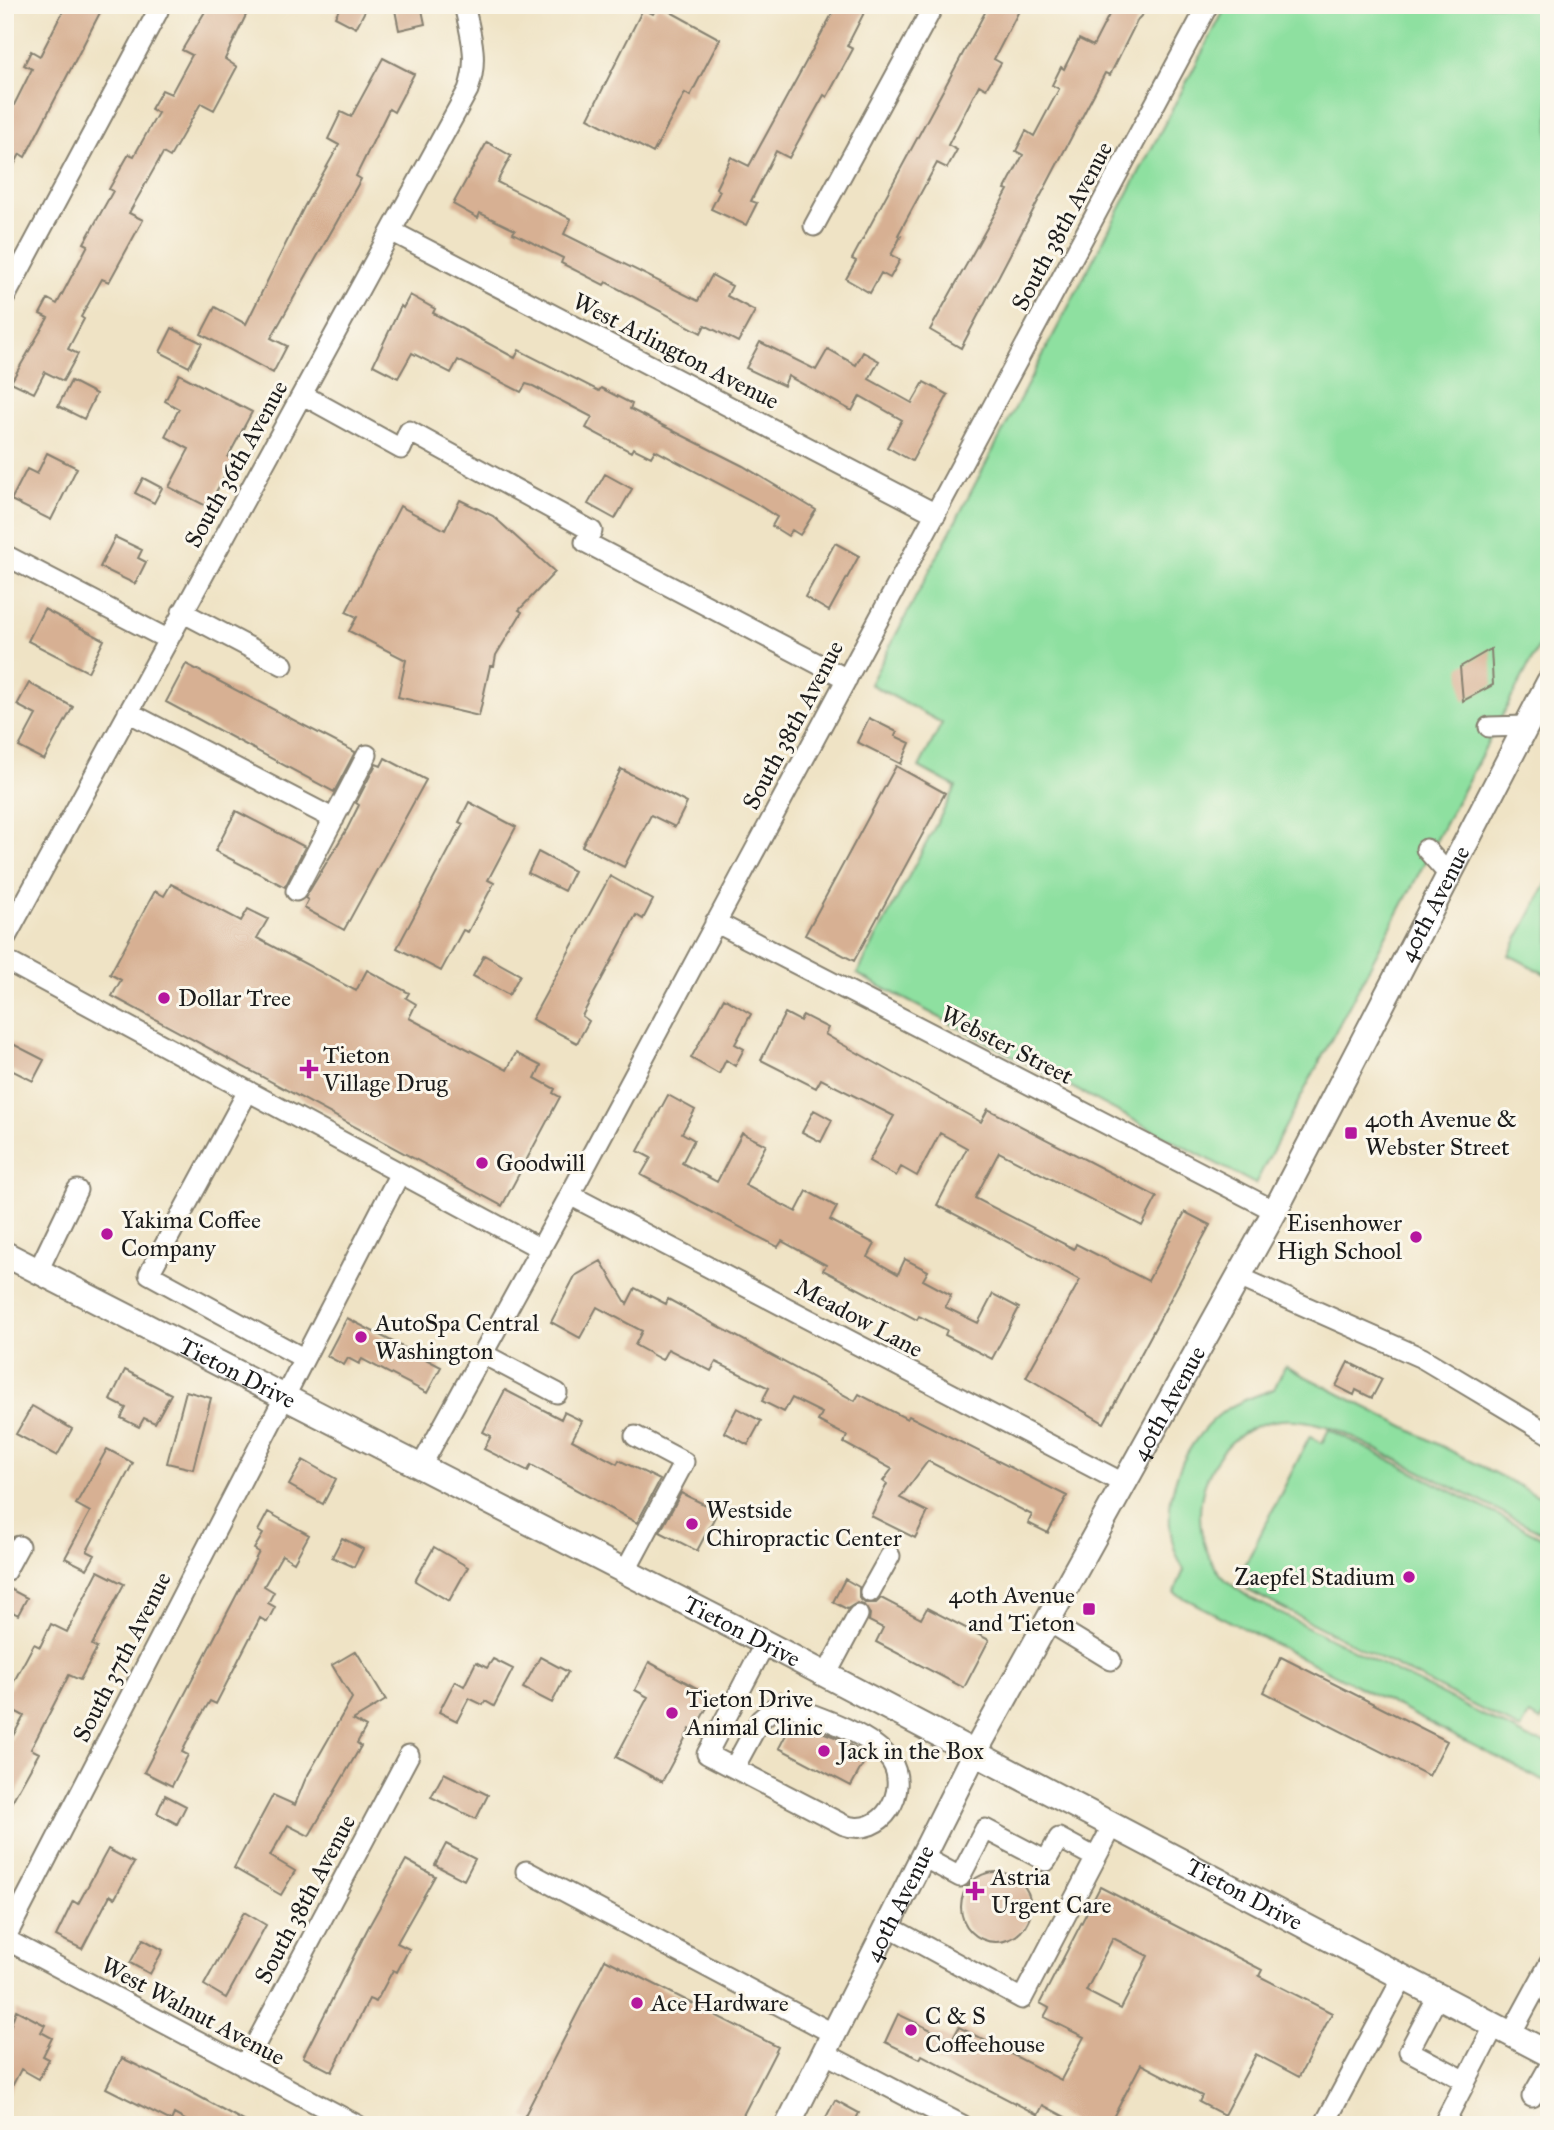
<svg xmlns="http://www.w3.org/2000/svg" width="1554" height="2130" viewBox="0 0 1554 2130" font-family="'IM FELL Great Primer',serif">
<style>
.green{fill:#8ee0a0;stroke:#557e5e;stroke-width:2}
.building{fill:#d7b093;fill-rule:evenodd}
.lines{fill:none;stroke-linecap:round;stroke-linejoin:round}
.minor-casing{stroke:#868070;stroke-width:23}
.major-casing{stroke:#868070;stroke-width:28}
.minor{stroke:#fff;stroke-width:19}
.major{stroke:#fff;stroke-width:24}
.poi-dot{fill:#b5179e;stroke:#fbf7ec;stroke-width:2.5}
.labels{text-anchor:middle;stroke-width:6;stroke-linejoin:round;paint-order:stroke}
.street-label{font-size:24px;fill:#1c1c1c;stroke:#fbf7ec}
.poi-label{font-size:24px;fill:#1c1c1c;stroke:#fbf7ec;text-anchor:start}
</style>
<rect width="100%" height="100%" fill="#fbf7ec"/>
<filter id="ink" filterUnits="userSpaceOnUse"><feTurbulence type="fractalNoise" baseFrequency=".0143" numOctaves="2"/><feDisplacementMap in="SourceGraphic" scale="14" xChannelSelector="R" yChannelSelector="G"/><feConvolveMatrix kernelMatrix="1 2 1 2 8 2 1 2 1" color-interpolation-filters="sRGB"/></filter>
<filter id="wash" filterUnits="userSpaceOnUse"><feTurbulence type="fractalNoise" baseFrequency=".00686" numOctaves="4" result="noise"/><feDisplacementMap in="SourceGraphic" scale="28" xChannelSelector="R" yChannelSelector="G"/><feGaussianBlur stdDeviation="1.57" result="paint"/><feColorMatrix in="noise" values="0 0 0 0 0 0 0 0 0 0 0 0 0 0 0 0 0 1.4 0 .05"/><feComposite in="paint" operator="in"/></filter>
<g filter="url(#wash)">
<rect width="100%" height="100%" fill="#efe3c5"/>
<!-- green -->
<path class="green" d="M1227 5H1549V627L1255 1184 857 974 956 787 919 767 942 723 870 684Z
M1549 879V976L1509 955Z
M1285 1366 1549 1501V1536L1336 1429C1315 1423 1296 1417 1273 1421 1203 1435 1176 1528 1225 1579 1232 1586 1242 1592 1250 1598L1530 1739 1549 1744V1784L1174 1593 1184 1570C1152 1517 1177 1446 1224 1411 1238 1401 1259 1395 1274 1389Z
M1329 1429 1549 1541V1705L1541 1721 1529 1715 1521 1730 1247 1590 1255 1575 1243 1569 1310 1436 1322 1443Z"/>
<g id="blocks">
<!-- building -->
<path class="building" d="M66 5H104L25 157 20 154 5 182V111L10 113 32 69 24 65 31 51 40 56Z
M209 5H247L244 11 247 13 225 59 237 67 214 110 201 103 170 157 163 153 129 213 143 220 109 282 102 279 81 317 84 319 68 349 78 354 63 381 45 372 34 393 11 382 48 318 40 314 48 299 57 304 88 245 84 243 113 191 109 189 129 154 134 156 158 113 151 109 162 90 171 94 192 55 182 50Z
M341 5H368L356 28 335 17Z
M394 5H421L425 24 399 30Z
M658 5 720 39 690 96 685 93 653 153 588 118 643 9 653 14Z
M837 5H868L847 46 853 49 827 97 824 95 789 158 776 151 751 201 757 203 746 225 711 209 720 191 716 188 731 157 749 166Z
M989 5H1022L994 59 1001 63 986 89 979 85 948 145 957 150 947 168 937 163 898 235 901 236 891 255 900 260 890 278 881 273 870 293 846 279 856 261 852 259Z
M1114 5H1152L1138 19 1110 75 1105 73 961 348 930 330 1008 190 1005 189 1023 155 1016 151 1026 131 1034 136 1059 89 1052 85 1061 67 1064 69 1079 39 1093 46Z
M383 58 414 74 394 112 389 109 356 176 361 179 271 338 287 346 273 373 201 334 215 307 246 324 304 207 339 145 328 139 341 112 351 117Z
M487 142 511 156 497 182 571 219 564 234 698 301 712 275 732 286 727 296 755 311 738 342 705 325 701 333 606 282 604 285 561 263 563 258 513 233 515 230 480 213 478 218 453 204Z
M410 295 435 309 433 313 515 358 519 350 599 391 601 388 632 404 630 409 743 466 816 510 800 535 792 530 788 536 772 526 777 517 752 501 655 450 651 457 633 448 631 452 586 428 592 417 533 386 526 384 521 392 458 360 451 373 412 353 398 378 373 365 401 306 403 308Z
M172 328 202 343 189 367 160 352Z
M760 342 816 370 828 349 856 365 863 352 879 361 869 379 912 403 924 382 948 395 912 461 887 447 902 420 860 396 852 411 788 376 784 386 746 368Z
M179 374 252 412 228 457 233 460 208 507 169 487 189 449 165 436 179 409 165 401Z
M71 381 96 394 84 419 58 406Z
M47 453 77 468 51 520 11 500 27 469 37 474Z
M605 474 632 489 615 519 588 504Z
M143 478 162 488 154 503 135 493Z
M460 500 493 516 555 572 519 610 522 612 496 655 494 666H490L479 716 398 697 406 660 349 631 357 617 346 612 400 506 445 530Z
M115 537 142 550 138 558 146 562 135 584 100 567Z
M835 543 859 556 829 611 805 597Z
M44 609 104 640 88 672 28 641Z
M1491 649 1493 685 1463 701 1460 667Z
M186 664 355 752 334 792 166 702Z
M29 683 73 707 44 760 19 747 36 715 17 705Z
M869 718 897 732 895 736 910 743 901 764 857 742Z
M385 758 426 780 344 930 304 908 308 900 305 898 347 829 359 805 356 803 376 764 381 766Z
M896 766 945 793 854 961 805 935Z
M621 769 687 803 675 827 651 815 624 867 582 846Z
M469 802 516 827 488 880 494 883 468 932 463 930 441 971 397 948 463 824 459 822Z
M236 811 305 847 285 887 215 851Z
M538 852 574 871 564 891 528 873Z
M610 876 653 900 643 919 636 915 582 1016 589 1021 577 1043 532 1019Z
M171 884 241 921 248 909 268 919 257 938 356 991 367 970 409 993 406 998 416 1004 409 1018 507 1070 516 1053 541 1066 535 1078 555 1089 553 1093 560 1097 502 1206 112 996 121 980 110 974 155 891 164 896Z
M484 955 520 975 509 995 473 976Z
M724 998 751 1014 735 1044 744 1049 735 1066 726 1060 719 1074 691 1058Z
M785 1013 800 1021 803 1015 828 1028 825 1034 840 1043 981 1122 988 1109 1157 1197 1142 1226 999 1152 975 1198 1074 1249 1076 1244 1148 1281 1185 1212 1210 1225 1104 1423 1026 1377 1080 1280 937 1205 967 1148 940 1133 917 1176 901 1167 896 1176 869 1161 894 1116 821 1079 816 1088 761 1060Z
M5 1040 44 1060 33 1081 5 1067Z
M668 1095 695 1110 682 1133 694 1140 682 1163 717 1182 742 1133 766 1145 745 1185 796 1212 807 1191 837 1207 830 1220 875 1244 868 1257 898 1274 905 1259 928 1271 923 1280 951 1295 945 1307 978 1323 993 1294 1019 1308 992 1359 945 1335 947 1330 919 1316 917 1320 823 1270 826 1265 782 1241 778 1247 641 1175 651 1158 638 1151Z
M814 1110 832 1120 821 1142 802 1132Z
M601 1261 627 1304 635 1288 666 1304 668 1299 855 1401 859 1394 907 1419 909 1416 1067 1496 1048 1533 1028 1523 1032 1515 928 1461 900 1498 928 1512 915 1538 871 1516 887 1484 883 1481 892 1469 844 1443 847 1436 818 1421 822 1413 792 1398 784 1412 762 1401 769 1388 716 1362 711 1371 668 1349 662 1360 635 1345 642 1331 597 1307 580 1338 551 1322 575 1276Z
M347 1318 441 1367 427 1393 362 1359 359 1364 348 1358 344 1365 327 1356Z
M1348 1362 1382 1379 1372 1398 1356 1390 1354 1395 1336 1386Z
M125 1370 171 1394 155 1423 144 1418 139 1427 121 1418 126 1408 110 1400Z
M505 1390 561 1419 564 1412 582 1421 572 1440 617 1464 619 1460 660 1480 637 1523 531 1465 528 1471 484 1449 491 1436 483 1432Z
M186 1391 211 1398 193 1469 167 1463Z
M32 1406 72 1429 57 1456 16 1434Z
M737 1408 761 1421 748 1445 724 1432Z
M107 1449 133 1463 87 1551 95 1555 87 1569 65 1558 90 1512 76 1504Z
M303 1460 336 1479 323 1504 289 1485Z
M681 1493 718 1511 697 1551 660 1532Z
M268 1512 309 1535 294 1562 282 1555 264 1586 274 1592 268 1603 275 1607 267 1622 260 1618 216 1704 210 1701 196 1724 182 1752 188 1755 172 1786 144 1772 259 1552 254 1549 263 1534 258 1531Z
M342 1538 363 1549 354 1567 332 1557Z
M434 1547 468 1567 449 1601 415 1581Z
M98 1571 124 1584 92 1645 97 1648 80 1680 69 1675 31 1749 39 1753 5 1814V1750L24 1716 5 1706V1698L34 1644 40 1647 51 1624 67 1632Z
M845 1579 859 1587V1598L865 1603H876L881 1598 921 1619 927 1608 989 1640 964 1688 876 1642 883 1628 869 1621 870 1614 864 1605 857 1603 847 1609 833 1602Z
M10 1589 27 1598 18 1615 5 1608Z
M356 1651 386 1700 353 1720 366 1727 357 1743 361 1746 309 1836 288 1825 270 1856 295 1871 281 1895 234 1868 273 1795 295 1805 305 1780 352 1698 332 1665Z
M540 1657 568 1672 552 1703 523 1688Z
M1281 1657 1447 1741 1429 1776 1264 1692Z
M493 1659 513 1669 494 1706 485 1701 483 1705 469 1698 457 1721 439 1712 455 1681 464 1686 476 1662 487 1668Z
M649 1662 713 1697 694 1731 690 1729 662 1782 616 1757 648 1697 635 1690Z
M793 1721 835 1737 868 1755 851 1786 779 1748Z
M444 1773 488 1795 476 1819 431 1797Z
M165 1795 186 1806 177 1824 157 1813Z
M446 1844 475 1859 464 1880 435 1865Z
M108 1849 134 1863 115 1898 110 1895 82 1949 56 1936 73 1901 78 1904Z
M406 1860 435 1876 397 1943 409 1949 397 1972 393 1970 376 2002 369 1999 332 2072 303 2057 368 1928Z
M961 1907a35 35 0 1 1 70 0a35 35 0 1 1-70 0Z
M1100 1887 1262 1970 1259 1976 1332 2013 1299 2077 1256 2054 1224 2115 1199 2102 1202 2096 1141 2064 1109 2125H1080L1043 2105 1038 2115 922 2055 920 2059 885 2042 898 2014 952 2040 959 2027 1061 2080 1084 2037 1044 2017 1049 2008 1040 2003ZM1113 1938 1148 1956 1121 2009 1086 1991Z
M244 1912 266 1925 226 1998 204 1985Z
M143 1939 163 1950 150 1974 130 1963Z
M605 1959 778 2047 738 2125H539L524 2117Z
M16 2010 45 2025 41 2032 52 2038 43 2056 49 2059 39 2079 21 2069 5 2100V2042Z
M122 2058 189 2091 251 2125H194L174 2114 171 2121 106 2088Z
M835 2100 859 2113 853 2125H822Z"/>
</g>
</g>
<g filter="url(#ink)">
<use href="#blocks" fill-opacity="0" stroke="#868070" stroke-width="2"/>
<g class="lines">
<defs>
<path id="minor" d="M814 226 934 5
M393 232 936 514
M5 297 158 11
M303 395 401 449 409 431 592 531 585 542 847 679
M5 555 167 639
M182 612 283 665
M128 712 334 819
M1489 727 1526 726
M1426 849 1449 875
M296 891 367 755
M715 922 1275 1211
M5 939 468 90C479 60 471 35 464 5
M5 960 541 1249
M248 1091 149 1274 303 1358
M570 1195 1125 1484
M38 1271 77 1190
M1239 1277 1422 1358 1549 1434
M483 1354 557 1393
M420 1468 570 1195 1208 5
M5 1572 19 1546
M625 1572 684 1462 635 1436
M870 1592 890 1556
M1049 1622 1111 1660
M826 1675 858 1615
M734 1768 760 1720 780 1703C811 1714 872 1733 891 1761 910 1790 883 1839 844 1825L707 1754 765 1643
M923 1857 960 1877 985 1829 1046 1861 1059 1838 1096 1858
M526 1871 834 2034
M888 1926 1022 1999 1113 1825
M5 1939 400 1173
M5 1939 357 2125
M1438 1996 1409 2051 1466 2081
M1511 2034 1549 1964
M824 2053 962 2125
M244 2066 409 1755
M1532 2097 1549 2067
M1324 2125 1403 1977
M1443 2125 1495 2025"/>
<g id="major">
<path id="s1" d="M5 1254 765 1643 1549 2054"/>
<path id="s2" d="M788 2125 975 1752 1275 1211 1549 682"/>
</g>
</defs>
<!-- minor casing -->
<use href="#minor" class="minor-casing"/>
<!-- major casing -->
<use href="#major" class="major-casing"/>
<!-- minor -->
<use href="#minor" class="minor"/>
<!-- major -->
<use href="#major" class="major"/>
</g>
</g>
<!-- markers -->
<g class="poi-dot">
<circle cx="164" cy="998" r="7"/>
<path d="M305.5 1058.5h7v7h7v7h-7v7h-7v-7h-7v-7h7z"/>
<rect x="1344" y="1126" width="14" height="14" rx="3.5"/>
<circle cx="482" cy="1163" r="7"/>
<circle cx="107" cy="1234" r="7"/>
<circle cx="1416" cy="1237" r="7"/>
<circle cx="361" cy="1337" r="7"/>
<circle cx="692" cy="1524" r="7"/>
<circle cx="1409" cy="1577" r="7"/>
<rect x="1082" y="1602" width="14" height="14" rx="3.5"/>
<circle cx="672" cy="1713" r="7"/>
<circle cx="824" cy="1751" r="7"/>
<path d="M971.5 1880.5h7v7h7v7h-7v7h-7v-7h-7v-7h7z"/>
<circle cx="637" cy="2003" r="7"/>
<circle cx="911" cy="2030" r="7"/>
</g>
<g class="labels">
<!-- street labels -->
<g class="street-label">
<text transform="translate(1062 226) rotate(-62)" y="8">South 38th Avenue</text>
<text transform="translate(676 351) rotate(27)" y="8">West Arlington Avenue</text>
<text transform="translate(236 464) rotate(-61)" y="8">South 36th Avenue</text>
<text transform="translate(793 725) rotate(-62)" y="8">South 38th Avenue</text>
<text dy="8" stroke="none"><textPath href="#s2" startOffset="1382">40th Avenue</textPath></text>
<text transform="translate(1007 1045) rotate(27)" y="8">Webster Street</text>
<text transform="translate(859 1318) rotate(28)" y="8">Meadow Lane</text>
<text dy="8" stroke="none"><textPath href="#s1" startOffset="261">Tieton Drive</textPath></text>
<text dy="8" stroke="none"><textPath href="#s2" startOffset="816">40th Avenue</textPath></text>
<text dy="8" stroke="none"><textPath href="#s1" startOffset="828">Tieton Drive</textPath></text>
<text transform="translate(122 1657) rotate(-63)" y="8">South 37th Avenue</text>
<text dy="8" stroke="none"><textPath href="#s1" startOffset="1395">Tieton Drive</textPath></text>
<text transform="translate(305 1899) rotate(-62)" y="8">South 38th Avenue</text>
<text dy="8" stroke="none"><textPath href="#s2" startOffset="248">40th Avenue</textPath></text>
<text transform="translate(193 2011) rotate(28)" y="8">West Walnut Avenue</text>
</g>
<!-- poi labels -->
<g class="poi-label">
<text x="178" y="1006">Dollar Tree</text>
<text x="323" y="1063">Tieton<tspan x="323" dy="28">Village Drug</tspan></text>
<text x="1365" y="1127">40th Avenue &amp;<tspan x="1365" dy="28">Webster Street</tspan></text>
<text x="496" y="1171">Goodwill</text>
<text x="121" y="1228">Yakima Coffee<tspan x="121" dy="28">Company</tspan></text>
<text x="1402" y="1231" text-anchor="end">Eisenhower<tspan x="1402" dy="28">High School</tspan></text>
<text x="375" y="1331">AutoSpa Central<tspan x="375" dy="28">Washington</tspan></text>
<text x="706" y="1518">Westside<tspan x="706" dy="28">Chiropractic Center</tspan></text>
<text x="1395" y="1585" text-anchor="end">Zaepfel Stadium</text>
<text x="1075" y="1603" text-anchor="end">40th Avenue<tspan x="1075" dy="28">and Tieton</tspan></text>
<text x="686" y="1707">Tieton Drive<tspan x="686" dy="28">Animal Clinic</tspan></text>
<text x="838" y="1759">Jack in the Box</text>
<text x="991" y="1885">Astria<tspan x="991" dy="28">Urgent Care</tspan></text>
<text x="651" y="2011">Ace Hardware</text>
<text x="925" y="2024">C &amp; S<tspan x="925" dy="28">Coffeehouse</tspan></text>
</g>
</g>
<!-- margin -->
<rect width="1554" height="2130" fill="none" stroke="#fbf7ec" stroke-width="28"/>
</svg>
